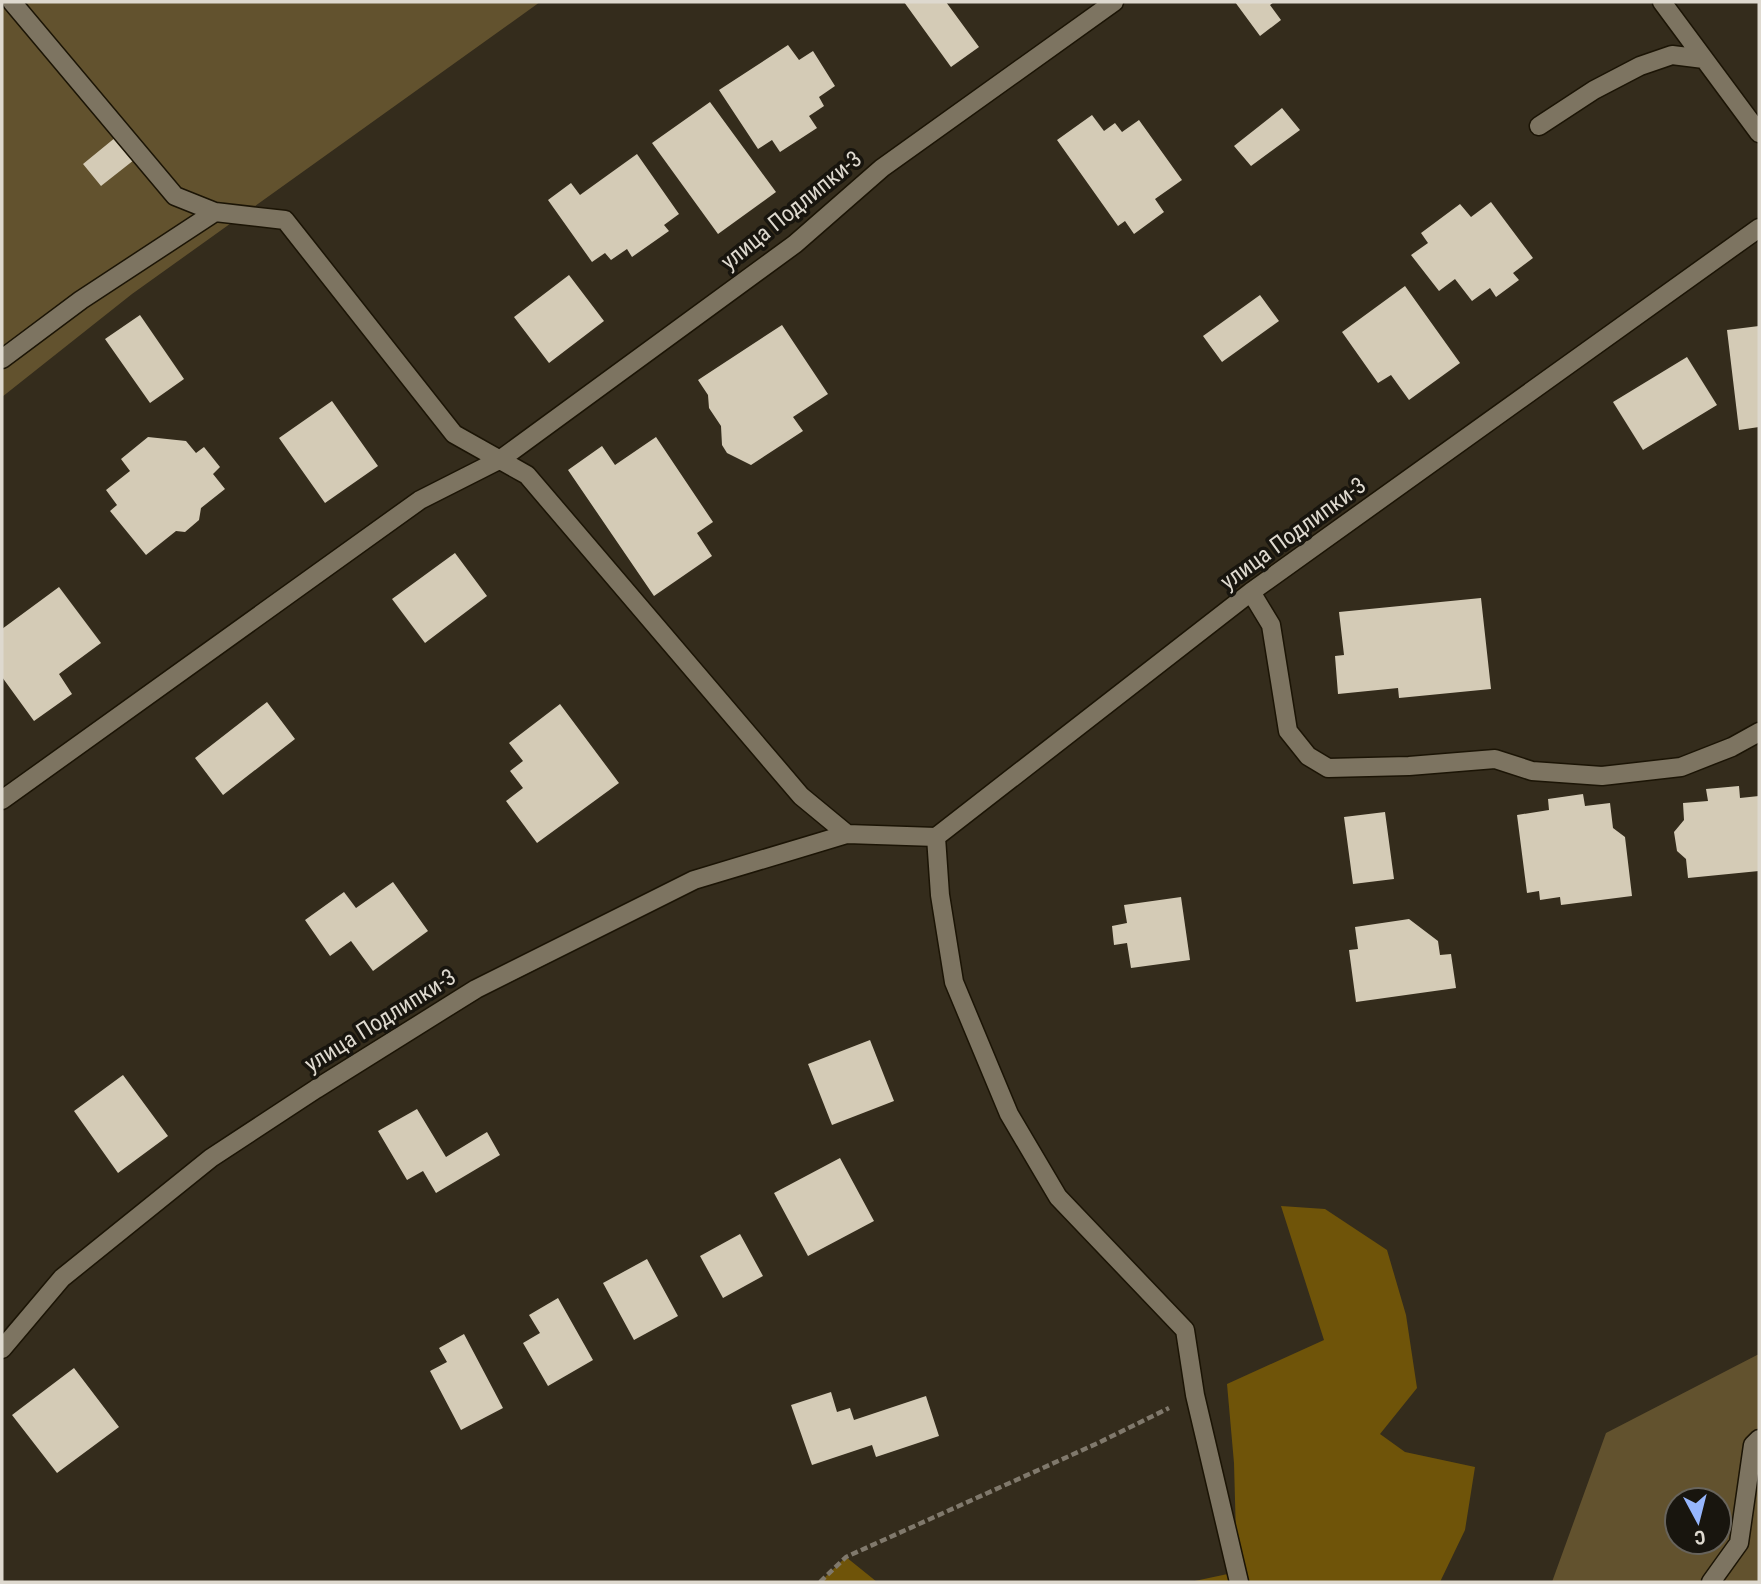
<svg xmlns="http://www.w3.org/2000/svg" width="1761" height="1584" viewBox="0 0 1761 1584" font-family="'Roboto Condensed',sans-serif">
<style>
.green{fill:#62522e;fill-rule:evenodd}
.forest{fill:#6f5409}
.building{fill:#d4cbb6}
.lines{fill:none;stroke-linecap:round;stroke-linejoin:round}
.minor-casing{stroke:#1b1405;stroke-width:21}
.path{stroke:#80796c;stroke-width:4.5;stroke-dasharray:7 3.5;stroke-linecap:butt}
.minor{stroke:#7d7461;stroke-width:18}
.labels{text-anchor:middle;stroke-width:7;stroke-linejoin:round;paint-order:stroke}
.street-label{font-size:23px;fill:#ded9cf;stroke:#18150e}
</style>
<rect width="100%" height="100%" fill="#342c1c"/>
<!-- green -->
<path class="green" d="M2 2H540L132 294 2 397Z
M1759 1354V1582H1552L1606 1433ZM1677 1500H1719V1542H1677Z"/>
<!-- forest -->
<path class="forest" d="M1281 1206 1325 1209 1387 1250 1406 1315 1417 1388 1380 1434 1405 1452 1475 1467 1465 1530 1440 1582H1190L1237 1572 1234 1463 1227 1384 1324 1340Z
M846 1557 877 1582H820Z"/>
<!-- building -->
<path class="building" d="M904 2H946L979 47 951 67Z
M1235 2H1274L1270 5 1281 20 1260 36Z
M788 45 799 60 813 51 835 86 819 97 824 106 809 116 817 128 780 152 772 140 758 149 719 90Z
M710 102 776 192 718 234 652 143Z
M1282 108 1300 130 1251 166 1234 146Z
M1092 115 1104 131 1115 123 1122 132 1139 120 1182 180 1155 199 1164 212 1134 234 1125 221 1118 226 1057 140Z
M116 137 134 160 101 186 83 164Z
M637 154 679 214 664 225 669 231 632 257 627 249 611 260 605 253 592 262 548 200 571 183 580 195Z
M1491 202 1533 258 1513 273 1519 280 1496 297 1490 288 1472 301 1455 279 1439 291 1411 255 1428 243 1421 233 1460 204 1471 217Z
M569 275 604 321 549 363 514 317Z
M1405 286 1460 363 1409 400 1391 375 1378 383 1342 332Z
M1260 295 1279 321 1222 362 1203 336Z
M140 315 184 379 150 403 105 339Z
M782 325 828 394 793 417 803 431 751 465 727 453 722 445 721 426 709 408 708 395 698 380Z
M1759 326V427L1739 430 1727 330Z
M1687 357 1717 405 1643 450 1613 402Z
M332 401 378 466 325 503 279 438Z
M148 437 186 441 196 453 204 447 220 467 213 474 225 489 201 508 199 520 185 532 176 531 146 555 110 511 117 505 106 490 130 471 121 459Z
M656 437 713 522 697 533 712 556 654 596 568 470 602 446 615 465Z
M455 553 487 596 425 643 392 599Z
M59 587 101 643 59 674 72 694 34 721 2 677V629Z
M1481 598 1491 689 1399 698 1398 688 1338 694 1335 656 1344 655 1339 612Z
M267 702 295 739 223 795 195 758Z
M560 704 619 783 537 843 506 801 523 788 510 771 523 761 509 743Z
M1739 786 1740 798 1759 796V871L1688 878 1686 859 1677 851 1674 832 1684 820 1683 803 1708 801 1706 789Z
M1583 794 1585 806 1610 803 1613 828 1625 837 1632 896 1561 905 1560 897 1540 900 1539 891 1527 893 1517 815 1549 810 1548 799Z
M1385 812 1394 879 1353 884 1344 817Z
M393 882 428 931 373 971 351 941 330 956 305 920 344 892 356 908Z
M1181 897 1190 960 1131 968 1127 943 1114 945 1112 926 1127 923 1124 905Z
M1409 919 1438 941 1440 955 1451 954 1456 988 1356 1002 1349 950 1358 949 1355 927Z
M870 1040 894 1101 832 1125 808 1064Z
M123 1075 168 1136 118 1173 74 1111Z
M417 1109 446 1157 487 1132 500 1155 436 1193 423 1171 407 1180 378 1131Z
M840 1158 874 1221 808 1256 774 1193Z
M740 1234 763 1276 723 1298 700 1256Z
M647 1259 678 1316 634 1340 603 1283Z
M558 1298 593 1360 548 1386 523 1343 540 1333 529 1315Z
M464 1334 503 1408 461 1430 430 1371 447 1362 439 1348Z
M74 1368 119 1427 57 1473 12 1415Z
M831 1392 837 1412 850 1408 854 1420 926 1396 939 1436 876 1457 872 1445 812 1465 791 1405Z"/>
<g class="lines">
<defs>
<path id="minor" d="M12 2 175 196 215 212 285 220 454 434 527 475 801 796 847 834 936 837 1251 592 1759 228
M1662 2 1759 133
M1539 126 1594 90 1640 66 1672 55 1704 59
M2 359 81 300 215 212
M1251 592 1271 625 1288 731 1308 756 1328 768 1409 766 1495 759 1532 771 1602 776 1681 767 1732 747 1759 732
M2 800 420 500 501 459 795 244 882 168 1114 2
M936 837 940 895 954 982 1009 1114 1058 1197 1185 1330 1195 1395 1239 1582
M2 1349 62 1278 211 1158 316 1089 476 989 694 880 847 834
M1711 1582 1739 1543 1753 1445 1759 1439"/>
</defs>
<!-- minor casing -->
<use href="#minor" class="minor-casing"/>
<!-- path -->
<path class="path" d="M820 1582 846 1557 1098 1443 1169 1408"/>
<!-- minor -->
<use href="#minor" class="minor"/>
</g>
<g class="labels">
<!-- street labels -->
<g class="street-label">
<text transform="translate(791 210) rotate(-39)" y="8">улица Подлипки-3</text>
<text transform="translate(1293 533) rotate(-36)" y="8">улица Подлипки-3</text>
<text transform="translate(380 1020) rotate(-32)" y="8">улица Подлипки-3</text>
</g>
</g>
<!-- border -->
<rect width="1761" height="1584" fill="none" stroke="#ded9cf" stroke-width="7"/>
<!-- north arrow -->
<g transform="translate(1698 1521) rotate(173)"><circle r="33" fill="#18150e" stroke="#67635b" stroke-width="2"/>
<path d="M0-5L12 26L0 18L-12 26Z" fill="#96b6fd"/>
<text y="-10" font-size="19" font-weight="bold" text-anchor="middle" fill="#ded9cf">С</text>
</g>
</svg>
